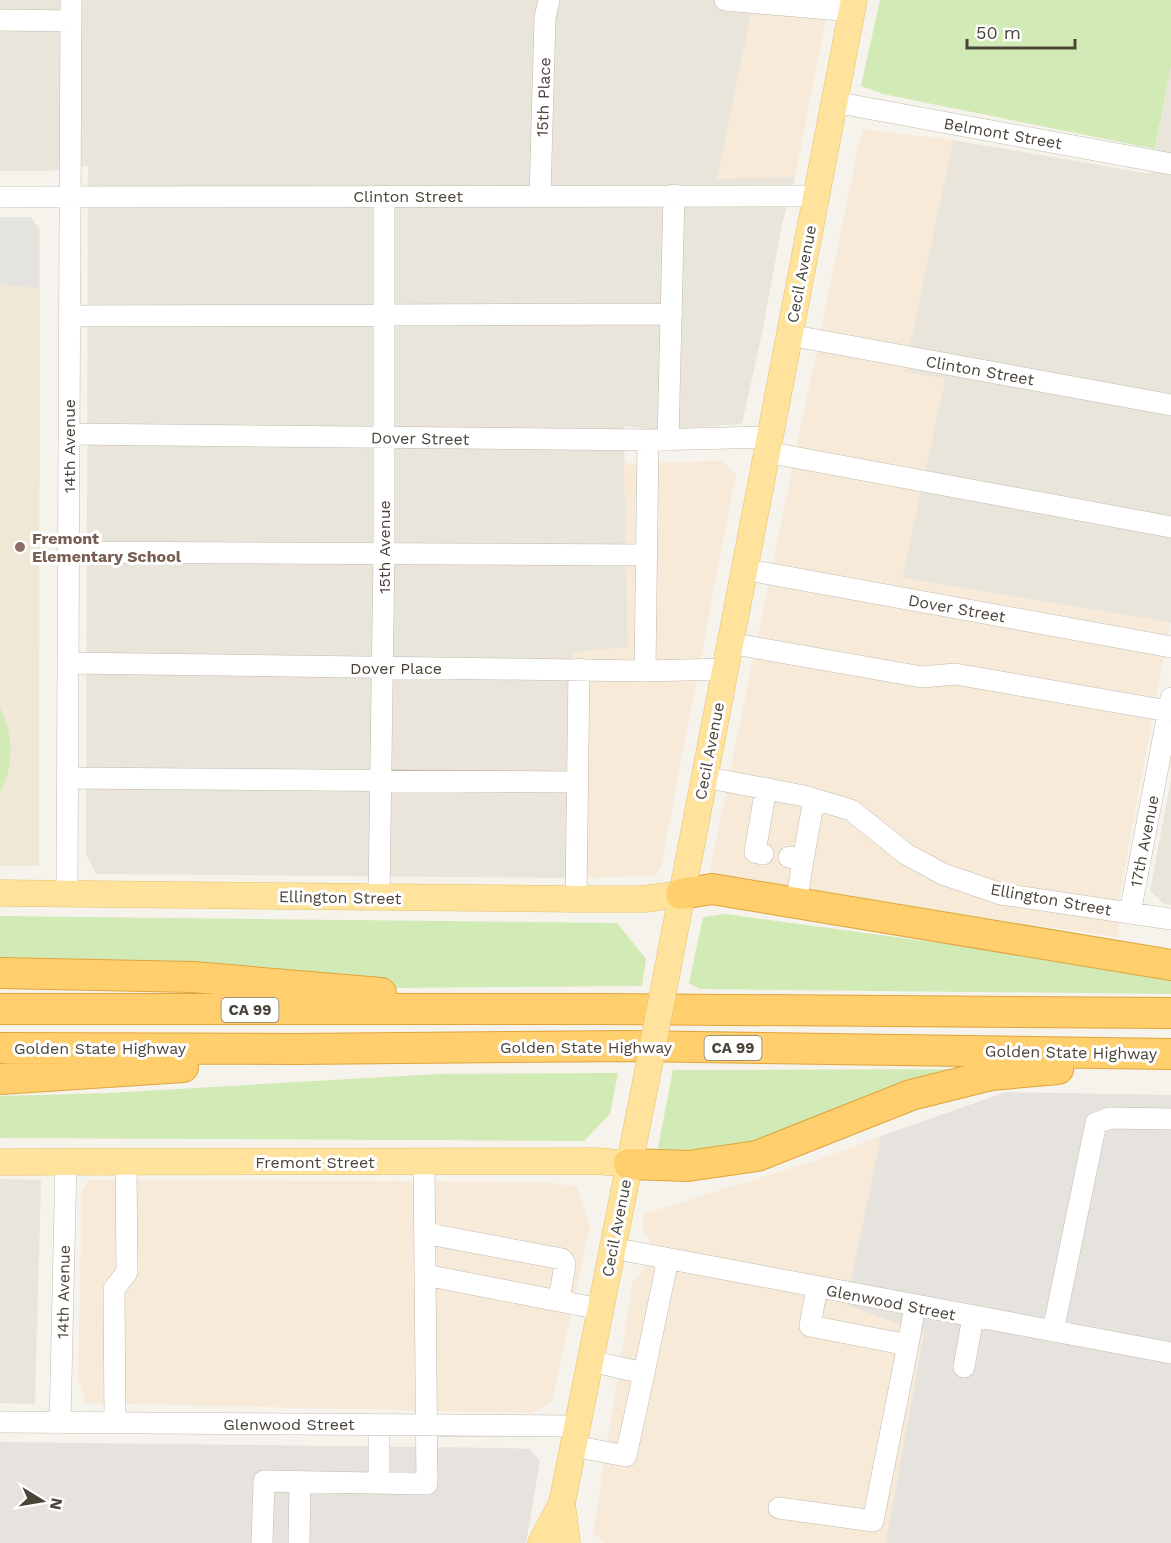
<svg xmlns="http://www.w3.org/2000/svg" width="1171" height="1543" viewBox="0 0 1171 1543" font-family="'Work Sans',sans-serif">
<style>
.residential{fill:#eae5da}
.commercial{fill:#f7ead8}
.industrial{fill:#e6e2dd}
.education{fill:#efe8d6}
.green{fill:#d2eab5}
.parking{fill:#e5e3e0}
.lines{fill:none;stroke-linecap:round;stroke-linejoin:round}
.minor-casing{stroke:#c2bbae;stroke-width:22}
.major-casing{stroke:#e6c16a;stroke-width:27}
.highway-casing{stroke:#e0a43c;stroke-width:32}
.minor{stroke:#fff;stroke-width:21}
.major{stroke:#ffe39c;stroke-width:26}
.highway{stroke:#ffcf6e;stroke-width:30}
.major-bridge-casing{stroke:#e6c16a;stroke-width:27;stroke-linecap:butt}
.major-bridge{stroke:#ffe39c;stroke-width:26}
.education-dot{fill:#8d6e63;stroke:#fff;stroke-width:2}
.labels{text-anchor:middle;stroke-width:6;stroke-linejoin:round;paint-order:stroke}
.shield{fill:#fff;stroke:#817c74;stroke-width:1.5}
.shield-label{font-size:15px;font-weight:bold;fill:#4b4439}
.street-label{font-size:16px;fill:#4b4439;stroke:#fff}
.education-label{font-size:16px;font-weight:bold;fill:#785e54;stroke:#fff;text-anchor:start}
</style>
<rect width="100%" height="100%" fill="#f6f3ec"/>
<!-- residential -->
<path class="residential" d="M0 0H754L718 178 795 177 782 224 763 329 742 424 657 430 624 426 628 648 573 653 569 878 96 874 86 854 88 166 46 171H0Z
M1171 67V623L902 578 945 379 904 372 953 140 1151 174Z
M1171 779V905L1164 904 1150 891Z
M0 1179 41 1180 35 1404 0 1403Z"/>
<!-- commercial -->
<path class="commercial" d="M754 0H830L795 177 717 179Z
M862 129 953 140 904 372 945 379 902 578 1170 622 1119 899 1118 937 708 879Z
M721 461 736 473 661 866 657 874 650 876 584 878 573 652 628 647 624 463Z
M881 1136 846 1304 924 1332 886 1543H605L593 1533 633 1280 645 1270 650 1240 642 1228 644 1214 817 1160Z
M89 1180 547 1182 577 1187 590 1226 552 1402 531 1413 86 1403 78 1379 82 1191Z"/>
<!-- industrial -->
<path class="industrial" d="M1006 1092 1171 1095V1543H886L924 1332 846 1305 881 1136Z
M0 1442 508 1448 530 1449 540 1461 526 1543H0Z"/>
<!-- education -->
<path class="education" d="M0 217H30L40 229 39 866H0Z"/>
<!-- green -->
<path class="green" d="M880 0H1171V67L1155 149 883 94 861 86Z
M0 708C14 735 14 766 0 793Z
M725 914 1171 974V994L700 989 689 983 703 917Z
M0 916 617 923 646 959 642 986 386 988 0 962Z
M981 1069 755 1149 663 1155 658 1147 673 1070Z
M618 1073 610 1114 584 1141 0 1138V1096L109 1093 437 1074Z"/>
<!-- parking -->
<path class="parking" d="M0 217H30L38 227 39 287 5 286 0 283Z"/>
<g class="lines">
<defs>
<path id="minor" d="M725 0 852 11
M0 20 71 21
M834 102 1171 164
M540 195 545 18 549 0
M0 197 816 196
M70 316 672 314
M789 335 1171 405
M70 434 648 440 769 437
M668 440 674 195
M766 452 1171 527
M69 552 647 555
M743 569 1171 647
M729 643 922 677 955 674 1168 711
M69 663 645 671 724 669
M645 671 648 440
M704 777 804 796 851 810 906 854 943 874 1001 894 1171 919
M68 778 576 782
M763 854 755 852 766 788
M789 857 803 860 814 799
M799 886 803 860
M67 892 71 0
M379 898 384 552V196
M576 899 579 669
M1130 913 1171 698
M424 1233 562 1259 565 1264 559 1301
M612 1248 1171 1353
M425 1275 600 1309
M817 1287 810 1326 908 1345 915 1306
M1053 1331 1096 1123 1110 1118 1171 1119
M964 1367 973 1317
M644 1373 668 1259
M0 1422 577 1426
M60 1423 66 1162
M115 1423 114 1289 127 1272 126 1162
M573 1446 626 1456 644 1373 590 1361
M379 1484V1425
M779 1508 873 1521 908 1345
M299 1541 300 1482
M262 1543 264 1481 427 1484 424 1162"/>
<path id="major" d="M0 893 576 899H644L681 894
M668 967 854 0
M0 1162 597 1161 629 1164
M562 1503 567 1543
M541 1543 562 1503 644 1091"/>
<path id="highway" d="M681 894 712 889 1171 965
M0 973 193 977 381 993
M0 1009H603L1171 1013
M0 1048 295 1049 630 1046 1171 1054
M0 1079 183 1067
M629 1164 688 1166 757 1156 911 1095 991 1075 1058 1069"/>
</defs>
<!-- minor casing -->
<use href="#minor" class="minor-casing"/>
<!-- major casing -->
<use href="#major" class="major-casing"/>
<!-- highway casing -->
<use href="#highway" class="highway-casing"/>
<!-- minor -->
<use href="#minor" class="minor"/>
<!-- major -->
<use href="#major" class="major"/>
<!-- highway -->
<use href="#highway" class="highway"/>
<defs>
<path id="major-bridge" d="M644 1091 668 967"/>
</defs>
<!-- major-bridge casing -->
<use href="#major-bridge" class="major-bridge-casing"/>
<!-- major-bridge -->
<use href="#major-bridge" class="major-bridge"/>
</g>
<!-- markers -->
<circle class="education-dot" cx="20" cy="547" r="6"/>
<g class="labels">
<!-- shield labels -->
<g class="shield">
<rect x="221.5" y="998" width="57" height="24" rx="4.5"/>
<rect x="704.5" y="1036" width="57" height="24" rx="4.5"/>
</g>
<g class="shield-label">
<text x="250" y="1015">CA 99</text>
<text x="733" y="1053">CA 99</text>
</g>
<!-- street labels -->
<g class="street-label">
<text transform="translate(543 97) rotate(-88)" y="6">15th Place</text>
<text transform="translate(1003 133) rotate(10)" y="6">Belmont Street</text>
<text x="408" y="202">Clinton Street</text>
<text transform="translate(801 274) rotate(-79)" y="6">Cecil Avenue</text>
<text transform="translate(980 370) rotate(10)" y="6">Clinton Street</text>
<text transform="translate(420 438) rotate(1)" y="6">Dover Street</text>
<text transform="translate(69 446) rotate(-90)" y="6">14th Avenue</text>
<text transform="translate(384 547) rotate(-90)" y="6">15th Avenue</text>
<text transform="translate(957 608) rotate(10)" y="6">Dover Street</text>
<text x="396" y="674">Dover Place</text>
<text transform="translate(709 751) rotate(-79)" y="6">Cecil Avenue</text>
<text transform="translate(1144 841) rotate(-79)" y="6">17th Avenue</text>
<text transform="translate(340 897) rotate(1)" y="6">Ellington Street</text>
<text transform="translate(1051 899) rotate(10)" y="6">Ellington Street</text>
<text x="586" y="1053">Golden State Highway</text>
<text x="100" y="1054">Golden State Highway</text>
<text transform="translate(1071 1052) rotate(1)" y="6">Golden State Highway</text>
<text x="315" y="1168">Fremont Street</text>
<text transform="translate(616 1228) rotate(-79)" y="6">Cecil Avenue</text>
<text transform="translate(63 1292) rotate(-89)" y="6">14th Avenue</text>
<text transform="translate(891 1302) rotate(11)" y="6">Glenwood Street</text>
<text x="289" y="1430">Glenwood Street</text>
</g>
<!-- education labels -->
<g class="education-label">
<text x="32" y="544">Fremont<tspan x="32" dy="18">Elementary School</tspan></text>
</g>
</g>
<!-- north arrow -->
<g transform="translate(42 1501) rotate(101)" stroke="#ffffff" stroke-width="4.5" paint-order="stroke">
<path d="M0-4.5L10 22L0 15L-10 22Z" fill="#4b4439"/>
<text y="-9" font-size="16" font-weight="bold" text-anchor="middle" fill="#4b4439">N</text>
</g>
<!-- scale -->
<path d="M967 39v9h108v-9" fill="none" stroke="#4b4439" stroke-width="3"/>
<text x="976" y="39" font-size="18" fill="#4b4439" stroke="#ffffff" stroke-width="4.5" paint-order="stroke">50 m</text>
</svg>
